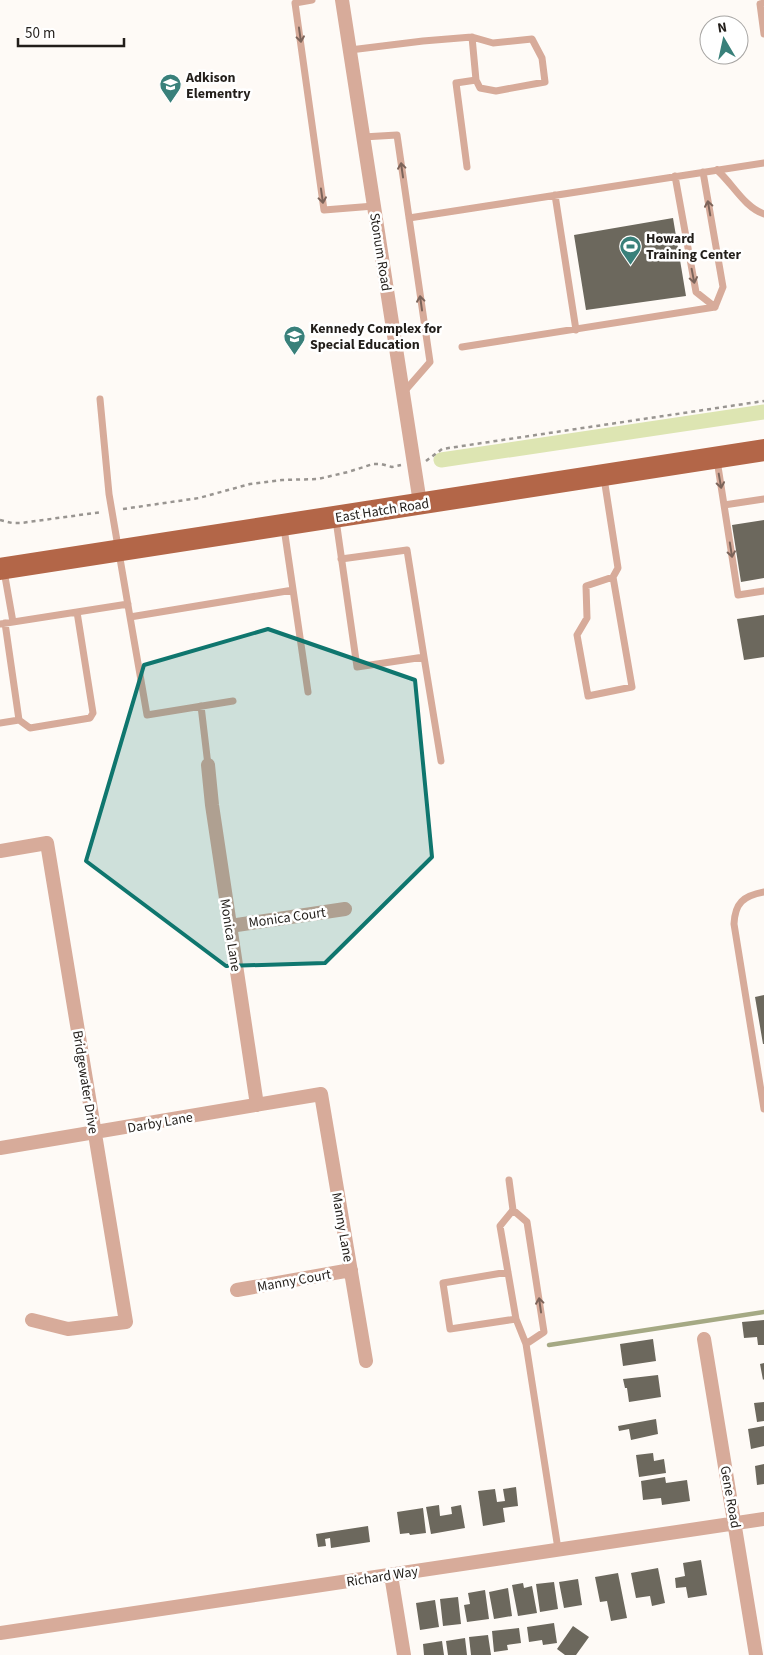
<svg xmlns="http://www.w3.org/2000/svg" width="764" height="1655" viewBox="0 0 764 1655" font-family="'Source Sans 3',sans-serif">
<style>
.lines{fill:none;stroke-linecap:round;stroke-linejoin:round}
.stream{stroke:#a5a984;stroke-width:4.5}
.canal{stroke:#dde5b2;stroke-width:15}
.building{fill:#6c685d}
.path{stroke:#999591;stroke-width:2.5;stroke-dasharray:4 4;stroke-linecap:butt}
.lane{stroke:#d7ab9a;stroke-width:7}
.street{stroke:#d7ab9a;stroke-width:14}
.primary{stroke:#b36648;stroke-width:22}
.oneway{stroke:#7c645a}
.marked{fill:#0f766e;fill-opacity:0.2;stroke:#0f766e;stroke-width:4;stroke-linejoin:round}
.labels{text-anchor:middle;stroke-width:5;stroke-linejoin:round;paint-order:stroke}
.poi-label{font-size:14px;font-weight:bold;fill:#221e1a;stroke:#fff;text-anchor:start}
.street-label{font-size:14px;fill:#221e1a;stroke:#fff}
</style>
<rect width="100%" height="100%" fill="#fefaf6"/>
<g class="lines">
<!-- stream -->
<path class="stream" d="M549 1345 764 1312"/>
<!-- canal -->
<path class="canal" d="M441 460 764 412"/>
</g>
<!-- building -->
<path class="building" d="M673 218 686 296 586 310 574 235Z
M764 520V578L741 582 732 525Z
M764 615V657L744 660 737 619Z
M764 995V1044H763L755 997Z
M764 1320V1345H758L757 1337 744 1338 742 1322Z
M653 1339 656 1361 623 1366 620 1344Z
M764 1363V1379L763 1380 760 1364Z
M658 1375 661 1397 629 1402 627 1388H625L623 1379Z
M764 1402V1421L757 1422 754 1403Z
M656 1419 658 1434 631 1440 629 1429 619 1431 618 1426Z
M764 1426V1446L751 1449 748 1429Z
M653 1453 654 1461 664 1459 666 1473 639 1477 636 1455Z
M764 1464V1484L757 1485 755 1466Z
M665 1477 666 1483 687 1480 690 1501 662 1505 661 1498 643 1500 641 1481Z
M516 1487 518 1506 503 1508 505 1522 483 1526 478 1491 495 1489 497 1502 505 1501 503 1489Z
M439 1505 440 1516 452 1514 451 1507 461 1505 465 1528 431 1534 426 1507Z
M423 1508 426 1533 410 1535 409 1533 400 1534 397 1512Z
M368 1526 370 1542 331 1548 330 1538 325 1539 326 1546 318 1547 316 1534Z
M701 1560 707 1595 688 1598 686 1587 676 1588 675 1578 685 1576 683 1563Z
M658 1568 665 1603 652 1606 650 1596 636 1598 631 1573Z
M618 1573 627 1618 611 1621 607 1601 600 1602 595 1577Z
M578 1579 582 1605 564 1608 559 1582Z
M554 1582 558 1609 540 1612 536 1584Z
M523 1583 524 1588 532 1586 537 1613 518 1616 512 1585Z
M508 1588 512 1616 494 1619 489 1592Z
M485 1590 489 1619 467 1622 464 1605 470 1604 468 1593Z
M458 1597 461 1624 443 1626 440 1599Z
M435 1600 439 1627 420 1630 416 1603Z
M554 1623 557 1643 543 1645 542 1640 529 1642 527 1627Z
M573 1626 589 1637 576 1655H565L557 1649Z
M519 1628 521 1643 507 1645 508 1650 494 1652 492 1631Z
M488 1635 491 1655H471L469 1637Z
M465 1638 467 1655H448L446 1641Z
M442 1641 444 1655H424L423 1644Z"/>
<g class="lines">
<!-- path -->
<path class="path" d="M426 461 442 449 764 401
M123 509 199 498 250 484 282 480 318 479 348 472 373 464H381L392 467 401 465
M0 520 12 523H21L102 512"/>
<!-- lane -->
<path class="lane" d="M312 0 295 3 324 210 374 206
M764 3 760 4 764 34
M350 50 423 41 472 37 493 43 532 39 542 58 545 82 496 91 480 88 476 80 472 37
M363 137 397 135 430 362 403 393
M467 167 456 83 476 80
M717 170C733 184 744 207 764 214
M703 172 723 287 715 307
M675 176 696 292 715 307
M555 195 576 330
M409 218 764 163
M462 347 715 307
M100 399 109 494 130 617 293 590
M717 460 738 595 764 591
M604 478 618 568 613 577 632 687 588 696 577 635 587 618 586 586 613 577
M724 505 764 499
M336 520 357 667 424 657 441 761
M284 528 308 692
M341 559 407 550 424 657
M4 571 13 622
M130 617 147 715 233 701
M5 623 19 720
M0 624 128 604
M201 706 208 765
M0 723 19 720 30 728 90 718 93 713 77 612
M764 892C743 896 735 903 734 924L764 1109
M509 1180 513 1210 500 1226 516 1319 526 1344 558 1549
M513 1210 527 1222 544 1332 526 1344
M508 1272 443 1283 450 1329 516 1319"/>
<!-- street -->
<path class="street" d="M342 0 420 503
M208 765 212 805 257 1105
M0 851 47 843 126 1322 68 1329 32 1320
M230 926 345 909
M0 1148 321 1094 366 1361
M237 1290 351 1270
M704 1339 756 1655
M391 1575 404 1655
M0 1633 764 1519"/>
<!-- primary -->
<path class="primary" d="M0 569 764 450"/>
</g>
<!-- one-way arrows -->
<defs><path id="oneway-shaft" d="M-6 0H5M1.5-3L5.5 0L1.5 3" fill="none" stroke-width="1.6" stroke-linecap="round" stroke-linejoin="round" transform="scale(1.25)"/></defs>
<g class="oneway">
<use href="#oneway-shaft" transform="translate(300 35) rotate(82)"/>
<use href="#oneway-shaft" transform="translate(402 170) rotate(-98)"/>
<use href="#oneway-shaft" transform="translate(322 196) rotate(82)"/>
<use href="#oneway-shaft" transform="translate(709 208) rotate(-100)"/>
<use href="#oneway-shaft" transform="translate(693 276) rotate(79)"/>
<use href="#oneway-shaft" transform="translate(421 303) rotate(-98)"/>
<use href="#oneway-shaft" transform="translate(720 481) rotate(80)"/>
<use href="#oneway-shaft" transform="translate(731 550) rotate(81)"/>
<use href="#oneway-shaft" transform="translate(540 1305) rotate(-98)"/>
</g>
<!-- marked area -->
<path class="marked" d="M268 629 415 680 432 857 325 963 226 966 86 861 144 665Z"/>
<!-- icons -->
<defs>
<symbol id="school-pin" viewBox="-11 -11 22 30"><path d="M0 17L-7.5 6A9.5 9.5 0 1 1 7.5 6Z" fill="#39807a" stroke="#fff"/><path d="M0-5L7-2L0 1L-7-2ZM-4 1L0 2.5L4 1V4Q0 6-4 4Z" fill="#fff"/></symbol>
<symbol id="stadium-pin" viewBox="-11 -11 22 30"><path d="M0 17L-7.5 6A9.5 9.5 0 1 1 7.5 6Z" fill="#39807a" stroke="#fff"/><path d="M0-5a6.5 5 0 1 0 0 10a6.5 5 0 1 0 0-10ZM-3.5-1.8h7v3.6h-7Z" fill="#fff"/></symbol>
</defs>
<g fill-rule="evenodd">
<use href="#school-pin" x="158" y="72" width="25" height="34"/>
<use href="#stadium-pin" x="618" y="234" width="25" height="34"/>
<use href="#school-pin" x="282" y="324" width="25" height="34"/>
</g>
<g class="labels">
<!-- poi labels -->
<g class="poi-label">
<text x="186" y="82">Adkison<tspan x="186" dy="16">Elementry</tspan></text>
<text x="646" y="243">Howard<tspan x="646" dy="16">Training Center</tspan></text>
<text x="310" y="333">Kennedy Complex for<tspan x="310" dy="16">Special Education</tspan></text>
</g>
<!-- street labels -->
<g class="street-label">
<text transform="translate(381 252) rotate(81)" y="5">Stonum Road</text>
<text transform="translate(382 510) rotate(-9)" y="5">East Hatch Road</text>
<text transform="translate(287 917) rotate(-8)" y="5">Monica Court</text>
<text transform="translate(231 935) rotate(81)" y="5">Monica Lane</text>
<text transform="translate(86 1082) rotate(81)" y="5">Bridgewater Drive</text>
<text transform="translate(160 1122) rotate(-10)" y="5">Darby Lane</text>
<text transform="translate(343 1227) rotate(80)" y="5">Manny Lane</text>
<text transform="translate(294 1280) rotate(-10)" y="5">Manny Court</text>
<text transform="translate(731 1497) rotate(80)" y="5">Gene Road</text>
<text transform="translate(382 1576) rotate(-9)" y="5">Richard Way</text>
</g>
</g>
<!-- north arrow -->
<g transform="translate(724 40) rotate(351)"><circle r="24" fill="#ffffff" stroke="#a7a5a3"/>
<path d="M0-4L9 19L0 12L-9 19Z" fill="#39807a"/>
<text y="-8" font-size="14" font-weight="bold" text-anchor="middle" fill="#221e1a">N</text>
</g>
<!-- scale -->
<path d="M18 38v8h106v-8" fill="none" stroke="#221e1a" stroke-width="2.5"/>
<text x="25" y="38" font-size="15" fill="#221e1a" stroke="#ffffff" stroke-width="4" paint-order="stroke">50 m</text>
</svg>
